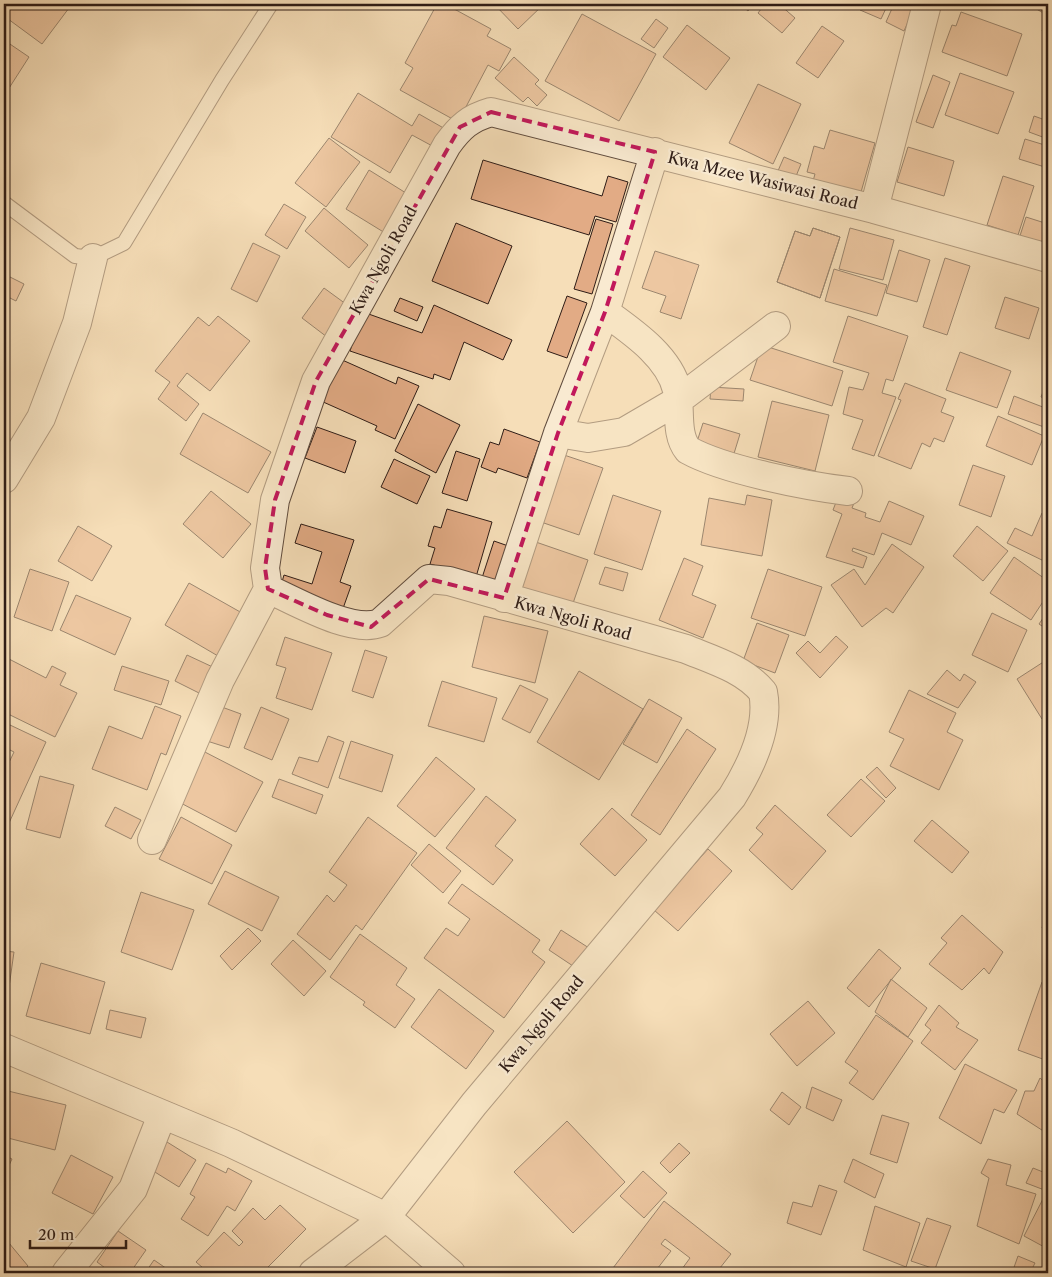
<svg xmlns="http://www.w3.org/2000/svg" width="1052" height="1277" viewBox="0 0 1052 1277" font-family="'Libre Caslon Text',serif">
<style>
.building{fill:#e2ab85;stroke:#2e1c16}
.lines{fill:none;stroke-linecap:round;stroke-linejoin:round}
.lane-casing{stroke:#604c3e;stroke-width:16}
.street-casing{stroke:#604c3e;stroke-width:30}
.lane{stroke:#f9ead1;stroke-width:14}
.street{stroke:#f9ead1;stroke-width:28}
.marked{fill:none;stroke:#c2185b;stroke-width:4;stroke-dasharray:10 6;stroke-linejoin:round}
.labels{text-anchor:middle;stroke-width:4.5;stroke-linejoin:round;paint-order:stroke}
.street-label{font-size:16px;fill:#2e1c16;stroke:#f9ead1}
</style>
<rect width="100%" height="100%" fill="#f6deb8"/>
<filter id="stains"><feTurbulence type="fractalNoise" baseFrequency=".004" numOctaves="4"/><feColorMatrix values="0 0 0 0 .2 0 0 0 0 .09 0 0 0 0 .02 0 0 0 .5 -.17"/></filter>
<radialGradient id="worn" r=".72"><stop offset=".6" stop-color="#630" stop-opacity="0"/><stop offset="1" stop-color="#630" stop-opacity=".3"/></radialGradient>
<!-- building -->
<path class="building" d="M4 4H72L42 44 4 16Z
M437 4H445L491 29 487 36 511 49 499 71 488 65 458 122 400 90 413 68 405 63Z
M494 4H544L518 29Z
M740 4H754L748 11Z
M765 4H779L795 18 782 33 758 13Z
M863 4H888L881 19 860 10Z
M894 4H916L904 31 886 22Z
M1028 4H1048V8L1045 14Z
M961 12 1022 34 1007 76 942 52 952 25 956 26Z
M582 14 656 54 619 121 545 81Z
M656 19 668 28 654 48 641 39Z
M687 25 730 58 706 90 663 57Z
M822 26 844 41 818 78 796 63Z
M1048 26V41L1042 30Z
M4 40 29 57 4 96Z
M514 57 539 80 535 84 547 95 537 106 528 97 523 102 495 78Z
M960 73 1014 92 998 134 945 115Z
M933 75 950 82 933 128 916 122Z
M758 84 801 104 773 164 729 143Z
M358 93 412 126 419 114 447 130 436 148 412 135 390 173 331 137Z
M1034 116 1048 121V139L1029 132Z
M830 130 875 143 861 192 811 188 815 174 807 172 814 146 824 149Z
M329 138 360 162 326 207 295 183Z
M1025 139 1048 146V168L1019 159Z
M908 147 954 161 944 196 897 182Z
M784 157 801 164 792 186 774 180Z
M483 160 602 196 608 176 628 182 616 222 595 216 589 235 471 199Z
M369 170 414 198 390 236 346 209Z
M1003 176 1034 186 1018 235 987 225Z
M284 204 306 217 287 249 265 235Z
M324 208 368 245 349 268 305 231Z
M1026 217 1048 224V251L1018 242Z
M596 219 613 224 592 294 574 289Z
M456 223 512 246 488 304 432 281Z
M813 228 840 237 820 298 777 282 795 231 810 236Z
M813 228 840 237 820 298 777 282 795 231 810 236Z
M850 228 894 240 883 280 839 269Z
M253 243 280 256 257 302 231 289Z
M899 250 930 260 917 302 886 293Z
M655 251 699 265 681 319 660 312 666 296 642 288Z
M945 258 970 266 947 335 923 327Z
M834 269 887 285 877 316 825 301Z
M6 275 24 284 16 301 4 295V280Z
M324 288 350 307 327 337 302 318Z
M567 296 587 303 567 358 547 351Z
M1005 297 1039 308 1029 339 995 328Z
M400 298 423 307 417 321 394 311Z
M434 305 512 340 503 360 464 342 450 380 434 374 433 379 350 351 363 312 422 333Z
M218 316 250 341 210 391 187 373 177 386 199 404 186 421 158 399 170 382 155 371 198 317 209 326Z
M848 316 908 336 893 381 886 379 882 393 896 397 874 456 852 449 863 420 843 414 849 387 863 390 869 373 833 362Z
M762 345 843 371 832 406 750 380Z
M960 352 1011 371 997 408 946 390Z
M340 359 396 384 398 377 419 386 395 439 375 430 377 426 321 401Z
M1048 379V400L1041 397Z
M905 383 946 399 941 412 954 417 944 442 934 438 930 447 922 443 911 469 878 456 901 400 898 399Z
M711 387 744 389 743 401 710 399Z
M1014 396 1048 409 1044 427 1008 414Z
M772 401 829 415 815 471 758 457Z
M418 404 460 425 436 473 395 451Z
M203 413 271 452 248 493 180 454Z
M998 416 1044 436 1032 465 986 446Z
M703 423 740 434 732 460 695 448Z
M317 427 356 441 345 473 305 458Z
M504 429 540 442 527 478 498 468 496 473 481 467 490 442 499 445Z
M456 451 480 459 467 501 442 493Z
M561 454 603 468 579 535 538 521Z
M394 459 430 476 417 504 381 487Z
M973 465 1005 476 991 517 959 505Z
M211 491 251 524 223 558 183 524Z
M840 492 856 498 852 508 866 513 865 517 880 522 889 501 924 516 911 545 882 533 874 555 853 548 852 551 867 557 863 568 826 557 842 514 833 510Z
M613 495 661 511 642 570 594 554Z
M747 495 772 500 762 556 701 545 709 498 745 505Z
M447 509 492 522 476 577 430 564 435 548 428 546 434 526 441 528Z
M1042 513 1048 516V563L1007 543 1015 528 1032 536Z
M301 524 354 540 340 582 351 586 341 614 279 592 284 575 312 584 322 552 295 543Z
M78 526 112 546 92 581 58 561Z
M977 526 1008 551 983 581 953 556Z
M530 540 588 560 571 609 513 589Z
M494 541 514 548 499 591 480 584Z
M892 544 924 567 893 613 886 608 862 627 831 585 854 569 865 585Z
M1014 557 1048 581V594L1031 620 990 593Z
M684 558 703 566 692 595 716 605 703 638 659 620Z
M605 567 628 573 623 591 599 584Z
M30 569 69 582 52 631 14 617Z
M768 569 822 587 805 636 751 618Z
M189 583 242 613 218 656 165 625Z
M76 595 131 618 115 655 60 630Z
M1048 611V630L1039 624Z
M992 613 1027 630 1008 672 972 655Z
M484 616 548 631 535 683 472 667Z
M757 623 789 635 775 673 743 661Z
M836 636 848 647 820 678 796 653 808 641 820 653Z
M285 637 332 653 312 710 276 698 286 668 276 665Z
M365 650 387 657 373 698 352 691Z
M187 655 217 669 203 695 175 681Z
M9 659 46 678 52 666 66 673 60 685 77 693 55 737 4 712V670Z
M1048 659V715L1042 719 1017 679Z
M122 666 169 681 161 705 114 690Z
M947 670 960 681 964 674 976 682 958 708 927 694Z
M579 671 643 709 599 780 537 742Z
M442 681 497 698 484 742 428 726Z
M520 685 548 699 530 733 502 719Z
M909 690 956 713 947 732 963 740 939 790 890 766 904 739 889 732Z
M649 699 682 718 657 763 623 744Z
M155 706 181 716 166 755 161 753 147 790 92 769 109 726 142 739Z
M219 706 241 714 229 748 207 741Z
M261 707 289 719 272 760 244 748Z
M10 725 46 742 9 823 4 821V773L14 752 4 747V739Z
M687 729 716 749 660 835 631 815Z
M328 736 344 742 328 788 292 774 299 757 318 762Z
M351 741 393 755 382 792 339 778Z
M201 750 263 782 236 832 175 800Z
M436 757 475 789 435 837 397 806Z
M877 767 896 788 886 798 866 777Z
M40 776 74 785 60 838 26 829Z
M279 779 323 795 316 814 272 797Z
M861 779 885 801 851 837 827 815Z
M486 796 516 820 495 846 513 860 493 885 446 848Z
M775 805 826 851 792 890 749 850 763 834 756 828Z
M115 807 141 820 131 839 105 826Z
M612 808 647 840 615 876 580 844Z
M181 817 232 845 212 884 159 859Z
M368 817 417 853 362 930 356 925 330 960 297 934 327 895 334 902 347 885 329 872Z
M932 820 969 852 952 873 914 841Z
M429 844 461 871 443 893 411 865Z
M708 849 732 871 678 931 654 910Z
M225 871 279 897 262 931 208 904Z
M462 884 540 940 532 952 545 962 504 1018 424 958 446 928 458 936 470 919 448 903Z
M141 892 194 910 172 970 121 952Z
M1048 907V930L1042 928Z
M962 915 1003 952 989 974 984 968 962 990 929 964 947 943 941 938Z
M248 928 261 941 232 970 220 956Z
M561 930 589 948 576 968 549 950Z
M360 934 407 968 396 985 415 999 395 1028 363 1005 365 1002 330 977Z
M293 940 326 971 304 996 271 964Z
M879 949 901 968 869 1007 847 988Z
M4 951 14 952 6 1008H4Z
M41 963 105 982 90 1034 26 1016Z
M891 979 927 1008 908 1037 875 1012Z
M1042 982 1048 984V1061L1018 1050Z
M439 989 494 1031 466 1069 411 1027Z
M808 1001 835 1033 797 1066 770 1034Z
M939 1005 959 1023 956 1027 978 1040 955 1070 921 1043 931 1030 925 1025Z
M110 1010 146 1018 141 1038 106 1029Z
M876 1015 913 1041 873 1100 849 1083 858 1071 845 1062Z
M965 1064 1017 1090 1004 1113 994 1109 981 1144 939 1118Z
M1040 1078 1048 1085V1134L1017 1114 1025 1091H1034Z
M812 1087 842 1100 833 1121 806 1108Z
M4 1090 66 1105 55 1150 4 1137Z
M782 1092 801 1107 789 1125 770 1110Z
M882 1115 909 1123 897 1163 870 1154Z
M567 1121 625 1182 573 1233 514 1172Z
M167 1142 196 1160 179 1187 150 1169Z
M679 1143 690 1153 670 1173 660 1163Z
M4 1155 12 1159 4 1176Z
M71 1155 113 1177 93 1214 52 1193Z
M853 1159 884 1174 875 1198 844 1182Z
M988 1159 1011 1165 1006 1185 1036 1194 1019 1244 977 1226 989 1178 981 1173Z
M206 1163 226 1173 228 1168 252 1181 235 1211 227 1206 208 1236 181 1219 195 1197 190 1194Z
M1033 1168 1048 1174 1047 1191 1026 1183Z
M643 1171 667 1193 644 1218 620 1196Z
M819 1185 837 1191 821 1235 787 1223 793 1202 812 1207Z
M1047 1191H1048V1249L1024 1236Z
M664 1201 731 1254 716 1273H679L690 1258 665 1239 661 1244 671 1251 654 1273H619L613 1268Z
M280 1205 306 1229 262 1273H209L196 1262 224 1232 239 1246 243 1242 232 1231 253 1208 265 1220Z
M875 1206 920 1223 906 1267 863 1250Z
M927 1218 951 1226 935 1269 911 1261Z
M118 1231 146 1250 130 1273H112L97 1262Z
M4 1237 28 1266 20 1273H4Z
M1018 1256 1035 1263 1030 1273H1012Z
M154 1260 173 1273H145Z"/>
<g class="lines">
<defs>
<path id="lane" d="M4 203 75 256 93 258 124 243 222 80 271 4"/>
<path id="street" d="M874 209 927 4
M605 312C631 331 669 356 677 390 681 409 675 434 688 450 724 470 806 486 848 491
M558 433 588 438 624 432 677 401 776 326
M4 479 41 418 77 323 93 258
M504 598 558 433 605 312 655 152
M152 840 220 680 268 589
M4 1048 231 1143 386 1217 451 1273
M66 1273 133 1189 162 1115
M313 1273 386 1217 474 1104 732 797C750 768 770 727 763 692 744 669 713 660 686 649L449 581 429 579 380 623C351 634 296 601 268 589L265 568 275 500 316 381 447 145C460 127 470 118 491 112L874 209 1048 258"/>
</defs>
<!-- lane casing -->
<use href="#lane" class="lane-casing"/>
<!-- street casing -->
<use href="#street" class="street-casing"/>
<!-- lane -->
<use href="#lane" class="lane"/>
<!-- street -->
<use href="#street" class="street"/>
</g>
<!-- marked area -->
<path d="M0 0H1052V1277H0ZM491 112 655 152 605 312 558 433 504 598 429 579 371 627 327 615 268 589 265 568 275 500 316 381 460 127Z" fill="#f6deb8" fill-opacity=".55" fill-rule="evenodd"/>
<path class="marked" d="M491 112 655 152 605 312 558 433 504 598 429 579 371 627 327 615 268 589 265 568 275 500 316 381 460 127Z"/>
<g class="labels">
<!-- street labels -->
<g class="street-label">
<text transform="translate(763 180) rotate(14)" y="6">Kwa Mzee Wasiwasi Road</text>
<text transform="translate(383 260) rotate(-61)" y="6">Kwa Ngoli Road</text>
<text transform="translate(573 618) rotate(16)" y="6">Kwa Ngoli Road</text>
<text transform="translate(541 1024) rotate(-50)" y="6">Kwa Ngoli Road</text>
</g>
</g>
<!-- margin -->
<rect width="1052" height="1277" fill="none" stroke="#f6deb8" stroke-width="20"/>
<rect x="5" y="5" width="1042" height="1267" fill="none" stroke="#2e1c16" stroke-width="2.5"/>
<rect x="10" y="10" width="1032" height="1257" fill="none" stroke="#2e1c16"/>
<!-- scale -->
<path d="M30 1240v8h96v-8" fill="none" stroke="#2e1c16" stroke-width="2.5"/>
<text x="38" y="1240" font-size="15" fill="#2e1c16" stroke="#f9ead1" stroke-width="4" paint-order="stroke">20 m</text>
<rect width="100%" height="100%" filter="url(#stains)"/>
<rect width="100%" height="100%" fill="url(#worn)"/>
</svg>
